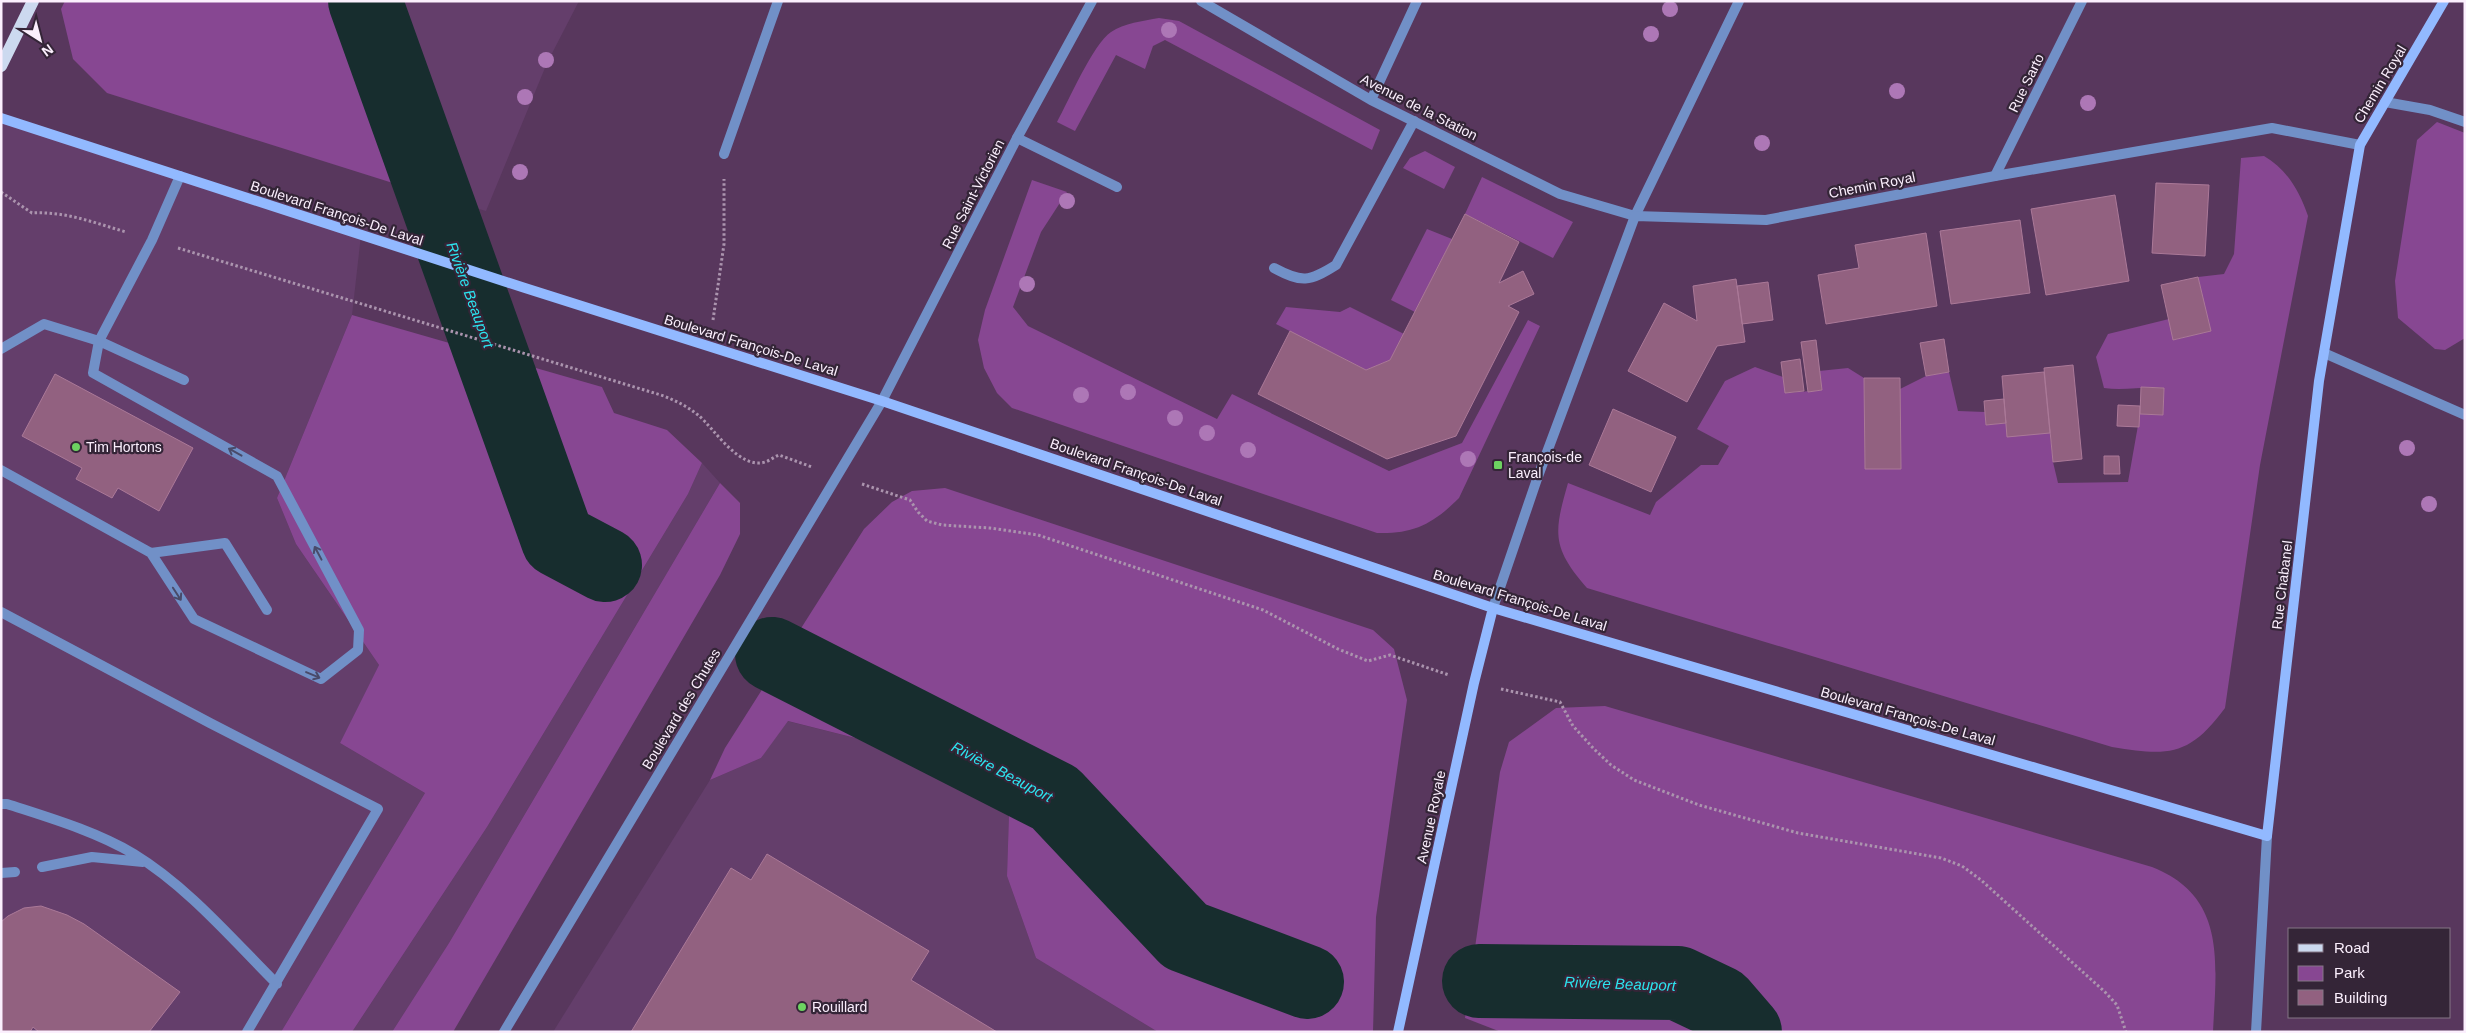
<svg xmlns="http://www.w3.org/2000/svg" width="2466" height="1033" viewBox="0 0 2466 1033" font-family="Helvetica,sans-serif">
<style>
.built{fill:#643e6b}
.green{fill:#874792}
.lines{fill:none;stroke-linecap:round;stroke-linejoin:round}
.river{stroke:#172d2e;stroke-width:74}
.building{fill:#926180;stroke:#ab7998}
.path{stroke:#ab94ae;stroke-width:3;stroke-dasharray:2.5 2.5;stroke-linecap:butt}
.service{stroke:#7190c7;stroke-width:10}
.minor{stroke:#7190c7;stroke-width:10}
.tertiary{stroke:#7190c7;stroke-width:10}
.secondary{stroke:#92b9ff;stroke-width:10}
.primary{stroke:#ccd9ef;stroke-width:12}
.tree{fill:#ad77b6}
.oneway{stroke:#494a69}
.poi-dot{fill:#6dd361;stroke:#342537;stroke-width:2}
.labels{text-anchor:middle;stroke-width:4.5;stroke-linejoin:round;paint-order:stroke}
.street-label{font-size:14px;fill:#fbeffd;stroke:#342537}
.poi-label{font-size:14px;fill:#fbeffd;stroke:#342537;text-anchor:start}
.water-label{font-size:15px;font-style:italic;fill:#2ce4ef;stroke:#342537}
</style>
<rect width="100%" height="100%" fill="#58375d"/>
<!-- built -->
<path class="built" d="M355 1H579L547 63 486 211 415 190 391 123Z
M1 118 361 235 352 315 277 498 296 544 379 665 340 743 425 793 281 1032H1Z
M702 463 720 483 449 943 392 1032H352L487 827 688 494Z
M787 721 903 750 1009 814 1007 876 1036 958 1158 1032H553L710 780 761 758Z"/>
<!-- green -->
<path class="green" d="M65 1H356L394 103 413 166 406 164 415 190 107 93 73 59 61 9Z
M1159 18 1179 21 1380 130 1372 150 1165 40 1153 46 1145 69 1116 55 1075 131 1057 122C1068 102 1093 44 1111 32 1124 23 1143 21 1159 18Z
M2437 122 2465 133V338L2445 350 2435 349 2398 318 2395 281 2417 140Z
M1425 151 1455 167 1444 189 1403 168 1410 158Z
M2264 156C2287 169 2300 192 2308 216L2260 465 2225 708C2189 757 2168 756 2112 747L1587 588C1551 547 1554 532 1568 483L1650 515 1656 502 1701 465H1718L1729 446 1697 429 1725 381 1755 367 1783 377 1786 393 1822 390 1819 371 1848 368 1864 378 1865 469H1901L1900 389 1926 376 1949 372 1958 411 1985 412 1986 425 2006 423 2050 433 2053 462 2058 483 2128 482 2140 414 2163 415 2164 388C2144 386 2124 391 2104 388L2096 357 2108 334 2169 319 2174 340 2210 331 2198 277 2224 274 2234 254 2241 158Z
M1482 177 1573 222 1553 258 1465 214Z
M1032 180 1067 192 1041 232 1013 307 1028 326 1217 419 1232 394 1389 471 1462 443 1528 320 1540 326 1459 498C1433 524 1414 534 1377 533L1012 408 997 393 984 368 978 340 985 310Z
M1427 229 1452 239 1415 312 1391 300Z
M1286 307 1340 312 1350 307 1404 334 1390 360 1366 370 1276 324Z
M352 315 602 387 614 413 667 430 702 463 688 494 487 827 352 1032H281L425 793 340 743 379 665 296 544 277 498Z
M720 483 740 503V534L720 575 453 1032H392L449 943Z
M945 488 1373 630 1394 649 1407 700 1376 917 1373 1032H1158L1036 958 1007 876 1009 814 903 750 788 721 761 758 710 780 725 748 864 529 892 502 912 491Z
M1605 706 2152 867C2228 897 2216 964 2213 1032H1501L1465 1018 1500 772 1509 742 1556 708Z"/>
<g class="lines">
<!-- river -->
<path class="river" d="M365 1 558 540 605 565
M772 654 1055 798 1185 936 1307 982
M1479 981 1678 983 1720 1003 1745 1032"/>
</g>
<!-- building -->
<path class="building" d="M2156 183 2209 185 2205 256 2152 253Z
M2115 195 2129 281 2046 295 2031 209Z
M1465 214 1519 242 1499 283 1523 271 1534 294 1508 306 1519 312 1456 436 1387 459 1258 394 1290 331 1366 370 1390 360Z
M2020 220 2030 293 1951 304 1940 231Z
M1926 233 1937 306 1826 324 1818 275 1859 268 1855 245Z
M2198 277 2211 331 2173 340 2161 285Z
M1736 279 1745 342 1717 346 1687 402 1628 371 1664 303 1697 321 1693 286Z
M1768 282 1773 320 1742 324 1737 286Z
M1944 339 1949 372 1926 376 1920 343Z
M1816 340 1822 390 1808 392 1801 342Z
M1800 359 1804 391 1785 393 1781 362Z
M2073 365 2082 459 2053 462 2044 368Z
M2044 372 2050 433 2007 437 2002 376Z
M55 374 193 448 159 511 118 488 112 498 76 479 82 468 22 436Z
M1864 378H1900L1901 469H1865Z
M2141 387 2164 388 2163 415 2140 414Z
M2004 399 2006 423 1986 425 1984 401Z
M2118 405 2140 406 2139 427 2117 426Z
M1613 409 1676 437 1651 492 1589 465Z
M2104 456H2119L2120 474H2104Z
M767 854 929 951 911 980 997 1032H631L731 868 751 880Z
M41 906 67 915 84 924 180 992 149 1032H39L33 1027 30 1032H1V922L8 916 24 908Z"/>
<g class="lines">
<!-- path -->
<path class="path" d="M1 192 32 213C65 211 95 223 126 232
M178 248 664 396C676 401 687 406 698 415 714 428 739 470 765 462 769 461 774 457 779 455L812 467
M713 320 724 244V179
M862 484 910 500 918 512 927 521 942 525 990 528 1038 535 1263 610 1338 649 1368 661 1390 655 1449 675
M1501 689 1560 702 1573 726 1594 749 1611 765 1634 780 1699 805 1798 833 1941 858 1962 866 1981 880 2105 992 2117 1005 2126 1032"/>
<!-- service -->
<path class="service" d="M2385 102 2430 110 2465 122
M1017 138 1117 187
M1274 268C1302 283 1309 282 1336 265L1414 121
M1 349 44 324 99 341 184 380
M1 470 151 553 225 543 267 610
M151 553 194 619 321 679 358 650 359 630 277 476 93 373 99 341 152 240 180 176
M1 612 210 723 378 809 247 1032
M1 804H7C50 818 95 831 134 854 188 887 232 939 277 984
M42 867 92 857 143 862
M1 873 15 872"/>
<!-- minor -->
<path class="minor" d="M1201 1 1371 100 1560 194 1635 216 1739 1
M1371 100 1417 1
M724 154 778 1
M1995 176 2082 1
M2324 353 2465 415
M504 1032 882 401 1017 138 1092 1
M2256 1032 2267 836"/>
<!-- tertiary -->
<path class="tertiary" d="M1493 608 1537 479 1635 216 1766 220 1995 176 2272 128 2360 145"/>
<!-- secondary -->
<path class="secondary" d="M1 118 525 288 882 401 1493 608 2267 836 2319 381 2360 145 2444 1
M1398 1032 1474 683 1493 608"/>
<!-- primary -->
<path class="primary" d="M1 66 33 1"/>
</g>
<!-- trees -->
<g class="tree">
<circle cx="1670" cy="9" r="8"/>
<circle cx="1169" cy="30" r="8"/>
<circle cx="1651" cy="34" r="8"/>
<circle cx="546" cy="60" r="8"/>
<circle cx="1897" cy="91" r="8"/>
<circle cx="525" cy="97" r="8"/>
<circle cx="2088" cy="103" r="8"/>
<circle cx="1762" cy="143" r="8"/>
<circle cx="520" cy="172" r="8"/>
<circle cx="1067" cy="201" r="8"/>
<circle cx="1027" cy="284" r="8"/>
<circle cx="1128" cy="392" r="8"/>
<circle cx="1081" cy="395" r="8"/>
<circle cx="1175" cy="418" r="8"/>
<circle cx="1207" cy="433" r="8"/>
<circle cx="2407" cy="448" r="8"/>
<circle cx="1248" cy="450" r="8"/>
<circle cx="1468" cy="459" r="8"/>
<circle cx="2429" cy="504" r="8"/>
</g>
<!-- one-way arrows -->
<defs><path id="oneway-shaft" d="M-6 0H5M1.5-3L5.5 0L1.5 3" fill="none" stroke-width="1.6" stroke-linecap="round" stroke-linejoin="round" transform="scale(1.25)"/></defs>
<g class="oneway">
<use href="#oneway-shaft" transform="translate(235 452) rotate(-151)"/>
<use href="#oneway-shaft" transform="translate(318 553) rotate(-118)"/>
<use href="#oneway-shaft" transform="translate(177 594) rotate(57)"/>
<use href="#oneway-shaft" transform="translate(313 675) rotate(23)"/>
</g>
<!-- markers -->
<g class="poi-dot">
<circle cx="76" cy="447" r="5"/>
<rect x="1493" y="460" width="10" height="10" rx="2.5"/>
<circle cx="802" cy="1007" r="5"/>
</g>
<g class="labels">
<!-- street labels -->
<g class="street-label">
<text transform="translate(2026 83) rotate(-64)" y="5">Rue Sarto</text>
<text transform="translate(2380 84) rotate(-59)" y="5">Chemin Royal</text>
<text transform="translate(1419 107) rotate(27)" y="5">Avenue de la Station</text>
<text transform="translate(1872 185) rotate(-11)" y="5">Chemin Royal</text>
<text transform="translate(973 194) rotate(-63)" y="5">Rue Saint-Victorien</text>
<text transform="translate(337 213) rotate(18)" y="5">Boulevard François-De Laval</text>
<text transform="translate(751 345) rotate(17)" y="5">Boulevard François-De Laval</text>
<text transform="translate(1136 472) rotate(19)" y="5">Boulevard François-De Laval</text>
<text transform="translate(2282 585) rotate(-83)" y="5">Rue Chabanel</text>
<text transform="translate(1520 600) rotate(17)" y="5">Boulevard François-De Laval</text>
<text transform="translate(681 709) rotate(-59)" y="5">Boulevard des Chutes</text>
<text transform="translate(1908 716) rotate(16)" y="5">Boulevard François-De Laval</text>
<text transform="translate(1431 817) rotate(-78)" y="5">Avenue Royale</text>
</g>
<!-- poi labels -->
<g class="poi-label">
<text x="86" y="452">Tim Hortons</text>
<text x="1508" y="462">François-de<tspan x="1508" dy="16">Laval</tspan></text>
<text x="812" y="1012">Rouillard</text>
</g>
<!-- water labels -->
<g class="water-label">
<text transform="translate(470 295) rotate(70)" y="5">Rivière Beauport</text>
<text transform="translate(1002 772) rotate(28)" y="5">Rivière Beauport</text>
<text transform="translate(1620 984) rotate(2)" y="5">Rivière Beauport</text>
</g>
</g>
<!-- border -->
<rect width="2466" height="1033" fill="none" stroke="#fbeffd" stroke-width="5"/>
<!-- legend -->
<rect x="2288" y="928" width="162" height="90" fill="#342537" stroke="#847686"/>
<rect x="2298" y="944" width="25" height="8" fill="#ccd9ef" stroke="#847686"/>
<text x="2334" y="953" font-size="15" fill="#fbeffd">Road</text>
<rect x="2298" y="966" width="25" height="15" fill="#874792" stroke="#847686"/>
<text x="2334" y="978" font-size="15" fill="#fbeffd">Park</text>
<rect x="2298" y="990" width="25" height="15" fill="#926180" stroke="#847686"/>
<text x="2334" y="1003" font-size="15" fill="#fbeffd">Building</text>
<!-- north arrow -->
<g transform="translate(40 40) rotate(144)" stroke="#342537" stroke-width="4" paint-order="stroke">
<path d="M0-4L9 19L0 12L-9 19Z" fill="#fbeffd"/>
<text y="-8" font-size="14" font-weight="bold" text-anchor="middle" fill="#fbeffd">N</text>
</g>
</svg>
